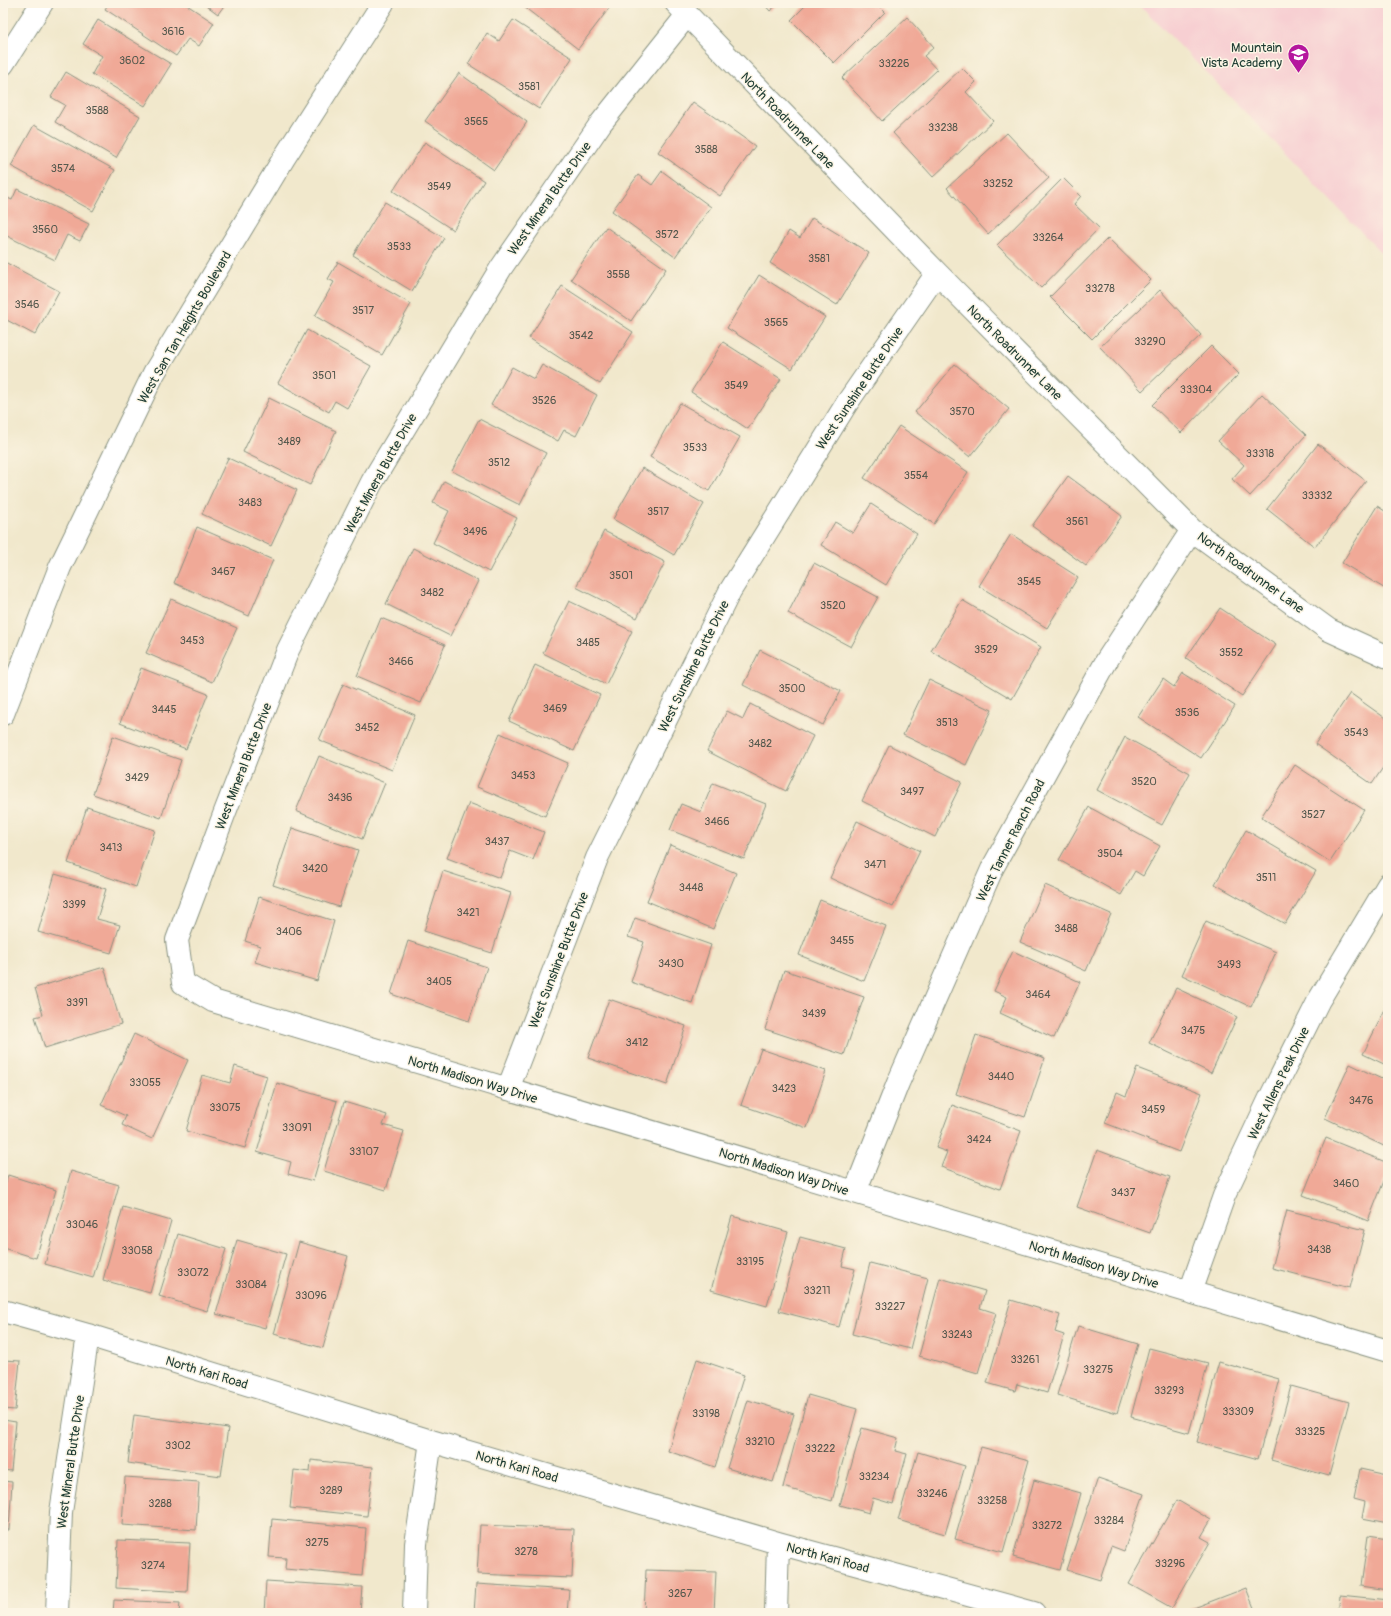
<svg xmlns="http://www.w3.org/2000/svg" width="1391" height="1616" viewBox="0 0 1391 1616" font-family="Pangolin,sans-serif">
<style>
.built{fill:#f7cfd2}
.building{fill:#f0a997}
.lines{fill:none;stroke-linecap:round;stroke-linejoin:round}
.minor-casing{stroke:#889280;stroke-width:24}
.minor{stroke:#fff;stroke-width:22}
.labels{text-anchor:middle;stroke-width:3;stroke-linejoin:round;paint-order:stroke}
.number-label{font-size:11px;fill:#53584d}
.poi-label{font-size:13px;fill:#1f3d34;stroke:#fcf5e5;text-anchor:end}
.street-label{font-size:13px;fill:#1f3d34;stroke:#fcf5e5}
</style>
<rect width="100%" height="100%" fill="#fcf5e5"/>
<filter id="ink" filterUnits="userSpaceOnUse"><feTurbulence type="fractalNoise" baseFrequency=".025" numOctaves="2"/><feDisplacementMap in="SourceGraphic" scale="8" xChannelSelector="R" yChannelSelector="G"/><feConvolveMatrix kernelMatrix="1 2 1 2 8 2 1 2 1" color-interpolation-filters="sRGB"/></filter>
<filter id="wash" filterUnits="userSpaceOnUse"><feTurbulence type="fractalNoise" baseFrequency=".012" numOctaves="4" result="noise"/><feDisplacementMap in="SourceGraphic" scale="16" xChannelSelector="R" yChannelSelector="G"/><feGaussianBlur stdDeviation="0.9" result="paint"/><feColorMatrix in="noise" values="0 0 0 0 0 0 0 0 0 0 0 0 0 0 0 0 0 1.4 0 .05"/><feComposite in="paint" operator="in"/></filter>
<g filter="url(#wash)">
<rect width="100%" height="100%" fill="#f1e8cc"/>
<!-- built -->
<path class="built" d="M1138 3H1388V260L1277 145Z"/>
<g id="blocks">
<!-- building -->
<path class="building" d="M109 3H184L214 23 199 46 188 39 176 56 105 9Z
M203 3H226L218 14Z
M519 3H613L578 49Z
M763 3H779L770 11Z
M808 3H876L885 12 834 63 791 20Z
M907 17 934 47 924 56 937 70 882 121 842 78Z
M98 20 171 64 145 106 92 74 102 56 83 44Z
M513 20 572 58 539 109 468 64 487 33 499 41Z
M962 68 976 82 966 92 993 121 933 177 893 133Z
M66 72 140 116 116 158 55 122 65 105 51 97Z
M459 73 527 122 494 170 425 121Z
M693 102 755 146 720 196 658 152Z
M34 125 115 170 93 211 11 166Z
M1007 133 1049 178 988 234 947 188Z
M425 142 484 181 453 230 393 191Z
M662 171 711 207 675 257 612 211 638 175 652 185Z
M1063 178 1081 196 1074 204 1099 228 1041 288 997 245Z
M17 189 89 224 80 241 67 235 55 260 3 234V196L12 200Z
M385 202 444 238 412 291 353 255Z
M812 218 869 253 837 305 770 263 789 231 800 238Z
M606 227 666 269 631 321 571 279Z
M1108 238 1151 280 1092 339 1050 297Z
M3 261 59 291 35 335 3 318Z
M338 262 411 304 382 355 315 316 334 282 328 279Z
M759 275 825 317 792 369 727 328Z
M562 286 633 332 600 384 529 338Z
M1160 290 1201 335 1142 391 1100 347Z
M307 330 371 366 347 408 335 401 329 412 278 383Z
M723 342 781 379 748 429 691 392Z
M1211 346 1239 374 1181 433 1152 405Z
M955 364 1009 409 970 457 915 412Z
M542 365 597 395 576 436 564 430 558 441 491 405 512 367 534 379Z
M1262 394 1306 435 1250 496 1232 479 1244 465 1218 441Z
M269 398 336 431 310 485 243 452Z
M680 403 740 437 709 491 650 457Z
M479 419 546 453 520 505 452 471Z
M899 426 968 472 934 524 864 478Z
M1318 444 1366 481 1315 547 1267 509Z
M228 458 297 490 271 546 202 514Z
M642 468 704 504 674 555 613 519Z
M1068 476 1122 516 1086 566 1032 526Z
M444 481 517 518 489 572 433 543 449 511 433 503Z
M871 504 917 534 886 585 821 545 835 522 853 533Z
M1377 506 1388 513V588L1387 590 1342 563Z
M197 527 273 560 249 616 174 583Z
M604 531 665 562 637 618 576 587Z
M1011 534 1078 577 1047 628 979 586Z
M413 548 478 581 450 636 386 604Z
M814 563 878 597 851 647 788 613Z
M171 599 237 628 212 682 146 653Z
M962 600 1041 647 1012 699 931 651Z
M569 601 632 631 606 684 543 653Z
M1220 608 1276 645 1242 696 1186 658Z
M381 618 445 645 421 703 357 676Z
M760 650 841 691 823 725 743 685Z
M535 665 600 695 574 751 509 721Z
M141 668 208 694 186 749 120 723Z
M1183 673 1235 706 1201 758 1138 717 1163 679 1174 687Z
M929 680 992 710 966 765 903 735Z
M343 684 415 715 392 770 319 740Z
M1350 693 1388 720V760L1372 784 1315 744Z
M750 704 813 736 786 791 707 751 727 711 743 719Z
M500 733 568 763 545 816 477 787Z
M113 736 181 760 161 818 93 794Z
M1125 737 1190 773 1162 825 1097 790Z
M889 745 962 782 935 837 862 801Z
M319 756 385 783 362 839 296 811Z
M1295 765 1364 810 1330 862 1261 817Z
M713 783 766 804 744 859 670 830 681 804 701 812Z
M469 803 544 832 533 860 510 851 500 878 447 858Z
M87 807 155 830 136 887 68 863Z
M1089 807 1160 846 1143 876 1135 871 1121 895 1059 860Z
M857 821 920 851 893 907 830 878Z
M292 828 358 850 339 907 273 885Z
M1246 830 1316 871 1285 924 1215 884Z
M670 845 736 873 713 929 647 901Z
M443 871 511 893 492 953 424 931Z
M55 874 106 889 97 919 120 925 111 953 38 932Z
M1045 885 1111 914 1086 971 1020 942Z
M259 897 334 921 317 981 255 962 260 946 245 941Z
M820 900 886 926 864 981 799 955Z
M635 918 711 945 692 1003 631 982 644 942 628 937Z
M1206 921 1276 952 1251 1007 1182 975Z
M408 941 487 967 469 1021 391 994Z
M1013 951 1080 982 1054 1038 1000 1013 1007 997 994 991Z
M104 967 121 1024 45 1048 35 1017 43 1015 35 988Z
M784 970 864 997 844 1055 765 1029Z
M1176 988 1237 1017 1211 1073 1149 1043Z
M609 999 686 1026 667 1085 588 1058Z
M1388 1003V1066L1363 1054Z
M134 1034 188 1060 152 1139 122 1125 126 1116 101 1105Z
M976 1035 1045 1058 1025 1117 956 1094Z
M761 1049 826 1071 807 1128 741 1105Z
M1350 1064 1388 1082V1148L1325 1118Z
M235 1066 267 1076 245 1148 186 1131 202 1075 230 1083Z
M1137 1068 1202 1093 1179 1152 1105 1123 1117 1092 1126 1096Z
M277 1083 337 1101 313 1181 288 1174 291 1162 257 1152Z
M344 1102 387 1115 383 1125 404 1131 386 1190 324 1171Z
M952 1105 1021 1131 1000 1189 941 1167 947 1152 936 1148Z
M1326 1138 1388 1163V1171L1368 1221 1303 1195Z
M1097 1150 1170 1177 1150 1233 1077 1207Z
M71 1171 119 1185 93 1278 45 1264Z
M8 1175 56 1190 36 1258 3 1248V1194Z
M123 1207 171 1221 150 1293 103 1280Z
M1287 1210 1365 1230 1350 1288 1272 1268Z
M732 1216 788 1232 767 1306 711 1290Z
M178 1234 226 1249 207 1311 159 1296Z
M800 1237 846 1249 842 1266 855 1269 839 1327 779 1311Z
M237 1240 286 1254 265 1328 216 1314Z
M299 1242 348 1256 323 1348 274 1334Z
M870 1263 928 1278 910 1349 852 1334Z
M940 1278 985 1291 980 1308 996 1313 978 1373 919 1356Z
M1011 1300 1060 1315 1055 1332 1064 1335 1047 1393 1017 1384 1015 1391 987 1383Z
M1078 1326 1138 1344 1117 1413 1057 1395Z
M1149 1348 1208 1363 1189 1433 1131 1417Z
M697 1359 744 1375 715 1467 668 1451Z
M3 1360 20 1361 15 1410 3 1409Z
M1219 1362 1279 1379 1258 1459 1197 1442Z
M1291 1386 1349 1402 1329 1476 1271 1460Z
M808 1395 857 1409 832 1501 783 1487Z
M748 1400 794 1414 773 1482 727 1468Z
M134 1415 228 1428 221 1476 128 1463Z
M3 1420 16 1422 11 1471 3 1470Z
M862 1428 898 1438 895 1451 907 1454 893 1504 873 1498 869 1513 840 1505Z
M981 1447 1029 1460 1003 1552 955 1539Z
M918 1452 965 1466 945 1534 898 1520Z
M311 1460 373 1467 367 1516 290 1508 294 1470 310 1472Z
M1360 1469 1388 1475V1523L1362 1518 1365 1502 1354 1499Z
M125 1477 199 1482 196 1530 122 1525Z
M1098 1478 1144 1494 1124 1551 1111 1546 1100 1580 1067 1570Z
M1034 1480 1081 1493 1060 1570 1013 1557Z
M3 1481 12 1482 9 1530H3Z
M1177 1500 1211 1520 1201 1537 1210 1542 1172 1608 1129 1584Z
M272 1519 366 1528 362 1576 285 1569 286 1558 269 1557Z
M480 1525 574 1529 572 1578 477 1574Z
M1368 1536 1388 1539V1590L1361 1586Z
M118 1540 190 1543 187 1592 116 1588Z
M646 1570 716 1572 714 1613H644Z
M266 1581 362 1587 360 1613H264Z
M476 1584 569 1590 567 1613H474Z
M1246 1588 1256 1613H1187L1186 1611Z
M1340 1595 1388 1600V1613H1338Z
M114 1600 180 1603 179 1613H113Z"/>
</g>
</g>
<g filter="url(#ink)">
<use href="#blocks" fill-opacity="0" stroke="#889280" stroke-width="1"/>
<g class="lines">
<defs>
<path id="minor" d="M676 3 937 273 1192 530 1329 630 1388 657
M687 15 601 123 501 268 372 482 288 650 225 812 177 940 183 983 213 1001 1388 1351
M3 64 42 3
M3 714 60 567 154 373 284 158 383 3
M508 1089 597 858 730 591 847 403 937 273
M855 1192 898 1083 993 867 1107 660 1192 530
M1190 1292 1224 1196 1269 1100 1319 1000 1388 885
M3 1311 88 1335 431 1441 778 1543 1034 1613
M57 1613 61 1512 88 1335
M414 1613 416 1544 431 1441
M776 1613 778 1543"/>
</defs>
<!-- minor casing -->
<use href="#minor" class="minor-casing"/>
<!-- minor -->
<use href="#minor" class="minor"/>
</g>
</g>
<!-- icons -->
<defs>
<symbol id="school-pin" viewBox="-11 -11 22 30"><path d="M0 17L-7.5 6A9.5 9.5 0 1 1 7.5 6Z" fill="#b5179e" stroke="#fcf5e5"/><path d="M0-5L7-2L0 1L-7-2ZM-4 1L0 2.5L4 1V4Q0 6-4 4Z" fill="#fff"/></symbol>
</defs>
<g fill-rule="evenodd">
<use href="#school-pin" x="1286" y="42" width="25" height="34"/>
</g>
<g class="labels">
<!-- number labels -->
<g class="number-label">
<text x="173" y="35">3616</text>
<text x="132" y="64">3602</text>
<text x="894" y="67">33226</text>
<text x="529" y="90">3581</text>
<text x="97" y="114">3588</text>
<text x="476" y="125">3565</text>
<text x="943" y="131">33238</text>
<text x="706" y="153">3588</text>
<text x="63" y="172">3574</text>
<text x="998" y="187">33252</text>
<text x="439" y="190">3549</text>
<text x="45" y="233">3560</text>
<text x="667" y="238">3572</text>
<text x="1048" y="241">33264</text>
<text x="399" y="250">3533</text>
<text x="819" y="262">3581</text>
<text x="618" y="278">3558</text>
<text x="1100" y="292">33278</text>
<text x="27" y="308">3546</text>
<text x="363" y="314">3517</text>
<text x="776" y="326">3565</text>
<text x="581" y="339">3542</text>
<text x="1150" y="345">33290</text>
<text x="324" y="379">3501</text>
<text x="736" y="389">3549</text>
<text x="1196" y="393">33304</text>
<text x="544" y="404">3526</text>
<text x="962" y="415">3570</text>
<text x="289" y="445">3489</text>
<text x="695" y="451">3533</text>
<text x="1260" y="457">33318</text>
<text x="499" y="466">3512</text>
<text x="916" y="479">3554</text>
<text x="1317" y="499">33332</text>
<text x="250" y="506">3483</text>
<text x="658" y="515">3517</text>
<text x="1077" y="525">3561</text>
<text x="475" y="535">3496</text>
<text x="223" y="575">3467</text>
<text x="621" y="579">3501</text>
<text x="1029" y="585">3545</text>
<text x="432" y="596">3482</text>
<text x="833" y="609">3520</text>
<text x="192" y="644">3453</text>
<text x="588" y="646">3485</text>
<text x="986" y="653">3529</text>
<text x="1231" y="656">3552</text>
<text x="401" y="665">3466</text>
<text x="792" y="692">3500</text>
<text x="555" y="712">3469</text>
<text x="164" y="713">3445</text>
<text x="1187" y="716">3536</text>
<text x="947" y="726">3513</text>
<text x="367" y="731">3452</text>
<text x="1356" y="736">3543</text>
<text x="760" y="747">3482</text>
<text x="523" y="779">3453</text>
<text x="137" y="781">3429</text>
<text x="1144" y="785">3520</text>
<text x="912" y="795">3497</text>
<text x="340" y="801">3436</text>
<text x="1313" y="818">3527</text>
<text x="717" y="825">3466</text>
<text x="497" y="845">3437</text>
<text x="111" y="851">3413</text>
<text x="1110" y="857">3504</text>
<text x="875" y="868">3471</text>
<text x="315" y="872">3420</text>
<text x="1266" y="881">3511</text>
<text x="691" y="891">3448</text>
<text x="74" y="908">3399</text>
<text x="468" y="916">3421</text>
<text x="1066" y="932">3488</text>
<text x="289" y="935">3406</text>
<text x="842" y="944">3455</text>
<text x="671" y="967">3430</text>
<text x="1229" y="968">3493</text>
<text x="439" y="985">3405</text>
<text x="1038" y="998">3464</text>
<text x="77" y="1006">3391</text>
<text x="814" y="1017">3439</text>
<text x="1193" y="1034">3475</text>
<text x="637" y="1046">3412</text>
<text x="1001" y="1080">3440</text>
<text x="145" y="1086">33055</text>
<text x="784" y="1092">3423</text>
<text x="1361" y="1104">3476</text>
<text x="225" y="1111">33075</text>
<text x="1153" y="1113">3459</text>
<text x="297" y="1131">33091</text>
<text x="979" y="1143">3424</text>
<text x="364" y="1155">33107</text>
<text x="1346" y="1187">3460</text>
<text x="1123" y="1196">3437</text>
<text x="82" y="1228">33046</text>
<text x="1319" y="1253">3438</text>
<text x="137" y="1254">33058</text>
<text x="750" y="1265">33195</text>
<text x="193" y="1276">33072</text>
<text x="251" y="1288">33084</text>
<text x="817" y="1294">33211</text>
<text x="311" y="1299">33096</text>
<text x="890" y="1310">33227</text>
<text x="957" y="1338">33243</text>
<text x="1025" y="1363">33261</text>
<text x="1098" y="1373">33275</text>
<text x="1169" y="1394">33293</text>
<text x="1238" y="1415">33309</text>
<text x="706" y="1417">33198</text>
<text x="1310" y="1435">33325</text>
<text x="760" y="1445">33210</text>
<text x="178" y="1449">3302</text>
<text x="820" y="1452">33222</text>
<text x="874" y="1480">33234</text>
<text x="331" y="1494">3289</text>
<text x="932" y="1497">33246</text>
<text x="992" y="1504">33258</text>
<text x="160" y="1507">3288</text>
<text x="1109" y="1524">33284</text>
<text x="1047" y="1529">33272</text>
<text x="317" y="1546">3275</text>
<text x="526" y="1555">3278</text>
<text x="1170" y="1567">33296</text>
<text x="153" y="1569">3274</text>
<text x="680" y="1597">3267</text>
</g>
<!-- poi labels -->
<g class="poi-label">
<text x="1282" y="52">Mountain<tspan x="1282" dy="15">Vista Academy</tspan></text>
</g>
<!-- street labels -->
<g class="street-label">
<text transform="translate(788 120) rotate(46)" y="5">North Roadrunner Lane</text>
<text transform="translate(549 198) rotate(-55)" y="5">West Mineral Butte Drive</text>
<text transform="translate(184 327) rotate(-60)" y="5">West San Tan Heights Boulevard</text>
<text transform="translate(1015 352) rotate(45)" y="5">North Roadrunner Lane</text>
<text transform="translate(859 388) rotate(-56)" y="5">West Sunshine Butte Drive</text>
<text transform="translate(380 473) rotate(-61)" y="5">West Mineral Butte Drive</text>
<text transform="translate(1251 572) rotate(36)" y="5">North Roadrunner Lane</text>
<text transform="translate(693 666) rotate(-64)" y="5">West Sunshine Butte Drive</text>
<text transform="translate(243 766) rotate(-69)" y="5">West Mineral Butte Drive</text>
<text transform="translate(1010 840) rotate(-63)" y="5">West Tanner Ranch Road</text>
<text transform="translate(558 960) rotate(-69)" y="5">West Sunshine Butte Drive</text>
<text transform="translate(473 1079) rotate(17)" y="5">North Madison Way Drive</text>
<text transform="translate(1278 1083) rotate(-64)" y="5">West Allens Peak Drive</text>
<text transform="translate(784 1171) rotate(17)" y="5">North Madison Way Drive</text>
<text transform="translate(1094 1264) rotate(17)" y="5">North Madison Way Drive</text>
<text transform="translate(207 1372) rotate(17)" y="5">North Kari Road</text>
<text transform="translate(70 1462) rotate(-82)" y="5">West Mineral Butte Drive</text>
<text transform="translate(517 1466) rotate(16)" y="5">North Kari Road</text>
<text transform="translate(828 1557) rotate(15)" y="5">North Kari Road</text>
</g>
</g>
<!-- margin -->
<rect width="1391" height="1616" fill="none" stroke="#fcf5e5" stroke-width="16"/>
</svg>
